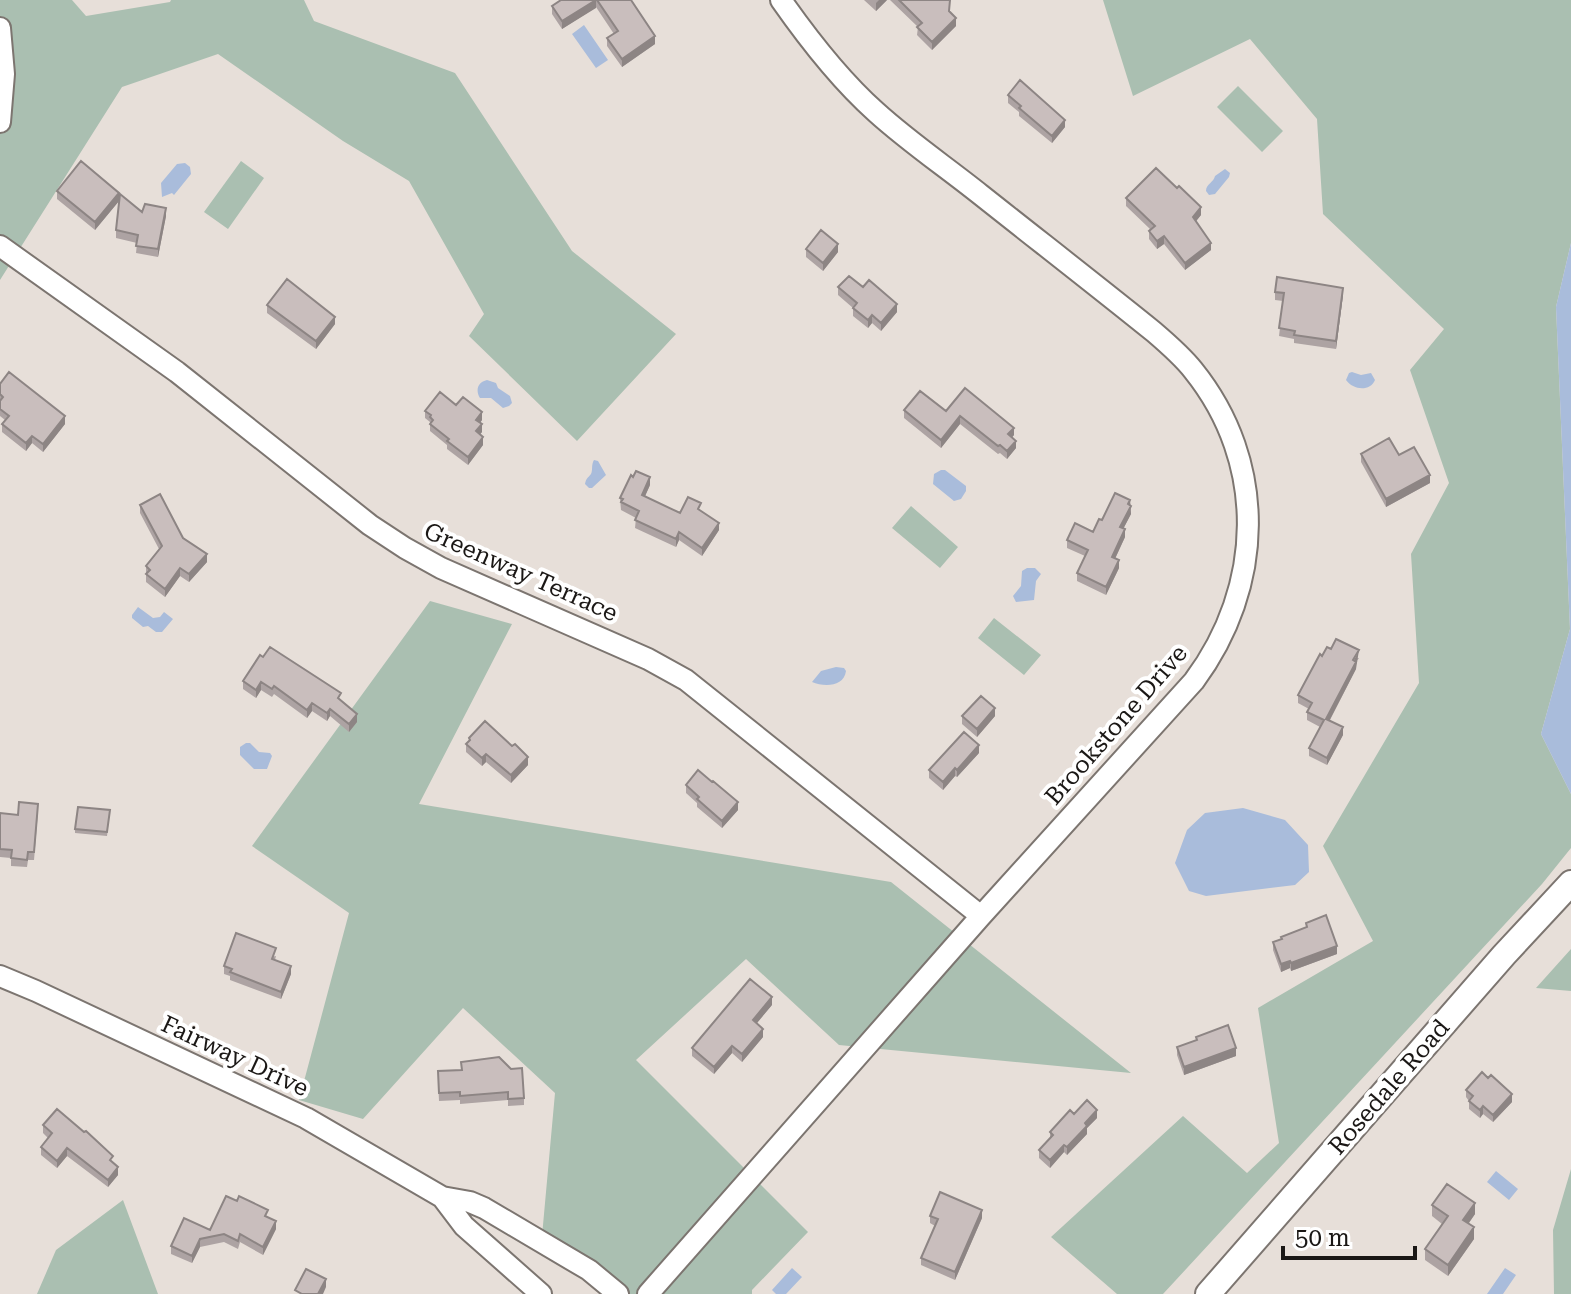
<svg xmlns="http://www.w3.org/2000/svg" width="1571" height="1294" viewBox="0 0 1571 1294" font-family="'Roboto Serif',serif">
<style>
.green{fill:#aabfb1}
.water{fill:#a9bcdb}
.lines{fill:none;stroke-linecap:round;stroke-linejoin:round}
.minor-casing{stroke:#7c7570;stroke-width:24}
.tertiary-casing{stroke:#7c7570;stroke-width:28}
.minor{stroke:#fff;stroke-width:20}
.tertiary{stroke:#fff;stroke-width:24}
.wall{fill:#ada3a3}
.shaded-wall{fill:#8d8584}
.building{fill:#c9bebd;stroke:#8d8584;stroke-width:2}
.labels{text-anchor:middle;stroke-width:8;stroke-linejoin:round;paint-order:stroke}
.street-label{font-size:24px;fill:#1a1715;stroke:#fff}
</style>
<rect width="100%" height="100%" fill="#e7dfd9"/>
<!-- green -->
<path class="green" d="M0 0H72L86 16 170 2 171 0H304L314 21 455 73 572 251 676 334 577 441 469 336 484 314 409 181 343 141 218 54 122 87 0 280Z
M1103 0H1571V243L1556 307 1570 629 1541 734 1571 794V848L1542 884 1163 1294H1117L1051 1237 1183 1116 1247 1173 1279 1143 1258 1008 1373 941 1323 846 1419 683 1411 554 1449 483 1410 370 1444 329 1323 214 1317 119 1250 39 1133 96Z
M1238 86 1283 131 1262 152 1217 107Z
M241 161 264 178 228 229 204 212Z
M911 506 958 547 940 568 892 528Z
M430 601 512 624 419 804 891 882 1131 1073 839 1045 746 959 636 1060 808 1232 752 1290V1294H626L542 1236 555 1093 463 1008 363 1119 299 1100 349 913 252 846Z
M994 618 1041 655 1024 675 978 638Z
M1571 949V991L1536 988Z
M1571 1169V1294H1554L1553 1230Z
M123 1200 158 1294H37L56 1250Z"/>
<!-- water -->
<path class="water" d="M584 25 608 60 596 68 572 34Z
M185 163 190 167 191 174 174 195 172 193 162 197 161 183 177 164Z
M1225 169 1230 173 1229 177 1215 194 1209 195 1206 191C1206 184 1214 182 1215 176Z
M1571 243V794L1541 734 1570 629 1556 307Z
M1352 372 1361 375 1371 373 1375 380C1370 392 1353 390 1346 380L1349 373Z
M487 380 496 383 498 388 510 396 512 403 509 406 503 408 491 398H480C475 390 478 382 487 380Z
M594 460 598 461 606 475 592 488H589L585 484C586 478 588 478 591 474 593 470 591 465 594 460Z
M941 470H945L966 486V491L961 499 954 501 933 484 934 474Z
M1027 568H1035L1041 574 1036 581 1034 600 1016 602 1013 596 1021 586 1022 571Z
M138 607 153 618 160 617 164 612 173 619 162 632H156L148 626 143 627 132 618V615Z
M836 667 844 668 846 671C844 687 824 687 812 682L821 671Z
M246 743H250L259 752 270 753 272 756 267 769H254L240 755V747Z
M1243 808 1285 820 1308 845 1309 872 1295 885 1206 896 1189 891 1175 863 1187 830 1205 813Z
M1496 1171 1518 1189 1509 1200 1487 1182Z
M792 1268 802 1277 786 1294H776L772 1290Z
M1505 1268 1516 1275 1503 1294H1487Z"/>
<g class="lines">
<defs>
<path id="minor" d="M0 28 4 74 0 122
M0 246 177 372 370 525 405 548 441 568 648 659 686 680 981 916
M0 976 36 991 306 1118 442 1197 470 1202 484 1208 589 1270 618 1294
M442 1197 464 1226 541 1294
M648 1294 981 916 1194 681C1264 587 1268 463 1193 370 1182 356 1168 344 1154 332 1097 286 1039 241 981 195 946 167 909 142 876 112 839 79 809 40 781 0"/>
<path id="tertiary" d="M1208 1294 1504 955 1571 883"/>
</defs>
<!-- minor casing -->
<use href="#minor" class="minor-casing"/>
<!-- tertiary casing -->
<use href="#tertiary" class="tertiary-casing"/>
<!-- minor -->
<use href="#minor" class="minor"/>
<!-- tertiary -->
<use href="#tertiary" class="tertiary"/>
</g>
<!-- wall -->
<path class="wall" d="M561 0H631L655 44 622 67 607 46V38L614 34 596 7 562 29 552 14V6Z
M864 0H887L876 11Z
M890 0H950V12L956 26 932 50 917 35 918 27Z
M1008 95 1065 127 1052 143 1019 116V112L1008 103Z
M57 191 119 201 95 230 57 199Z
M1126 198 1201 215 1196 221 1211 250 1185 270 1164 244 1157 249 1149 239V231L1150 229 1126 206Z
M142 212 166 216 158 257 136 253 137 243 116 238V230Z
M806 249 838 252 823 271 806 257Z
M838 287H863L897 312 881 331 872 323 868 328 853 316V308L838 295Z
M1275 292 1343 295 1336 349 1294 343V339L1279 336 1283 301 1275 300Z
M267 305 335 324 316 349 267 313Z
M0 384 65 424 43 452 32 443 26 451 2 432V424L5 420 0 416Z
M965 388 1014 435 1012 437 1016 448 1007 459 1000 453 998 454 960 424 941 448 904 418V410L946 411Z
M456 405 482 420 480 423 482 432 480 434 483 445 468 465 447 449V445L430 431V422L425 418V411Z
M1361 454 1399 455 1430 483 1386 507 1361 462Z
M650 485 645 496 680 513 701 511 719 530 702 556 679 540 676 547 635 528 636 518 621 510 620 498Z
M1130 500 1131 514 1123 529 1125 537 1115 559 1119 568 1106 595 1077 581V573L1085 556 1067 548V540L1093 532 1102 520Z
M140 505 183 538 207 562 189 582 180 576 165 597 146 582V566L159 549 140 513Z
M1322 656 1359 658 1356 662V669L1330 720 1343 735 1327 765 1309 756V748L1320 727 1307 720V712L1309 709 1298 703V695Z
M263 657 341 700 357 722 349 732 330 716 327 721 312 711 307 718 274 694 272 697 261 690 256 698 243 689V681Z
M962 716H995L977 737 962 724Z
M469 738 528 765 511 783 486 762 482 766 466 752V744L469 741Z
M979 753 957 777 955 776 943 790 929 778V770Z
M712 782 738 810 722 828 697 807V803L686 793V785Z
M110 810 107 836 75 833V829Z
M38 812 34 860H28L27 867 11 866V858L0 857V813L18 815Z
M1306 923 1337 954 1291 971 1290 968 1281 972 1273 950V942L1281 939V937L1306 927Z
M276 956 275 960 291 974 281 999 230 980V976L224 974V966Z
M772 1005 756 1023 763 1037 742 1062 732 1053 714 1074 692 1056V1048Z
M1196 1037 1236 1056 1184 1075 1177 1055V1047L1196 1040Z
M461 1062 524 1098V1105L508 1106V1100L460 1104V1100L439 1101 438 1079 461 1070Z
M1466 1090 1512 1102 1493 1122 1483 1114 1480 1118 1469 1109V1101L1466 1097Z
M1074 1114 1097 1118 1087 1128V1134L1067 1155 1064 1152 1050 1168 1039 1158V1150L1050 1138V1132Z
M43 1125 113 1163 118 1175 108 1187 67 1156 57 1168 41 1155V1147L48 1138 43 1133Z
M1432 1205 1475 1214 1469 1223 1474 1239 1448 1276 1425 1260V1249L1442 1224 1432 1216Z
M930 1216 982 1218 955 1280 921 1265V1258L935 1226 930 1223Z
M268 1217 276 1229 263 1255 240 1242 238 1249 224 1242 200 1247 192 1263 171 1254V1246L210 1230Z"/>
<!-- shaded-wall -->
<path class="shaded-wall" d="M596 0V8L562 29V21Z
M879 0H887L876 11V3Z
M956 18V26L932 50V42Z
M655 36V44L622 67V59Z
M1065 120V127L1052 143V136Z
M119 193V201L95 230V222Z
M1201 207V215L1193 225V217Z
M166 208V216L158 257V249Z
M1164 236V244L1157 249V241Z
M1211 243V250L1185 270V263Z
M838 244V252L823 271V263Z
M1343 288V295L1336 349V341Z
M897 304V312L881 331V323Z
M872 315V323L868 328V320Z
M335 317V324L316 349V341Z
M482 412V420L476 428V420Z
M65 416V424L43 452V444Z
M960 416V424L941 448V440Z
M482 424V432L476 439V431Z
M1014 428V435L1008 442V434Z
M32 436V443L26 451V443Z
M483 437V445L468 465V457Z
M1016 441V448L1007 459V451Z
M1430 475V483L1386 507V499Z
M650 477V485L642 503V495Z
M1130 500 1131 514 1120 535V527Z
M719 523V530L702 556V548Z
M1125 529V537L1112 565V557Z
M679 532V540L676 547V539Z
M207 554V562L189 582V574Z
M1119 560V568L1106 595V587Z
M180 568V576L165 597V589Z
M1359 650 1356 669 1326 727V719Z
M261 682V690L256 698V690Z
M312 703V711L307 718V710Z
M995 708V716L977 737V729Z
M330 709V716L327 721V713Z
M357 714V722L349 732V724Z
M1343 727V735L1327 765V758Z
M979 745V753L957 777V770Z
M486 754V762L482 766V758Z
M528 757V765L511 783V775Z
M955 768V776L943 790V782Z
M738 802V810L722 828V821Z
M1337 946V954L1291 971V963Z
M1290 961V968L1281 972V964Z
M291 966V974L281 999V992Z
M772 997V1005L753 1028V1020Z
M763 1029V1037L742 1062V1054Z
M732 1046V1053L714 1074V1067Z
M1236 1048V1056L1184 1075V1067Z
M1512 1094V1102L1493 1122V1115Z
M1483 1106V1114L1480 1118V1110Z
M1097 1110V1118L1087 1128V1134L1067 1155V1147L1085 1123Z
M1064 1145V1152L1050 1168V1160Z
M67 1148V1156L57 1168V1161Z
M118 1167V1175L108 1187V1180Z
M1475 1203V1214L1463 1231V1220Z
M982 1210V1218L955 1280V1272Z
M276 1221V1229L263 1255V1247Z
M1474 1227V1239L1448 1276V1265Z
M200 1239V1247L192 1263V1256Z
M326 1279V1287L323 1294H318Z"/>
<!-- building -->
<path class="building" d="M561 0H596L562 21 552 6Z
M597 0H631L655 36 622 59 607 38 618 31Z
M899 0H950L949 11 956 18 932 42 917 27 922 23Z
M1020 80 1065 120 1052 136 1019 108 1021 106 1008 95Z
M81 161 119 193 95 222 57 191Z
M1156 168 1177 188 1179 186 1201 207 1193 217 1211 243 1185 263 1164 236 1157 241 1149 231 1155 226 1126 198Z
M120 194 142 212 145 204 166 208 158 249 136 246 138 235 116 230Z
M821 230 838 244 823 263 806 249Z
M849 276 863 287 869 280 897 304 881 323 872 315 868 320 853 308 857 303 838 287Z
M1277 277 1343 288 1336 341 1294 335 1295 331 1279 328 1284 293 1275 292Z
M287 279 335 317 316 341 267 305Z
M9 372 65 416 43 444 32 436 26 443 2 424 9 416 0 409V401L3 397 0 394V384Z
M965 388 1014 428 1008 434 1016 441 1007 451 1000 445 998 446 960 416 941 440 904 410 920 391 946 411Z
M440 392 456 405 463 397 482 412 476 420 482 424 476 431 483 437 468 457 447 441 449 439 430 424 433 420 430 417 431 415 425 411Z
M1389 438 1399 455 1414 447 1430 475 1386 499 1361 454Z
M636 471 650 477 642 495 680 513 688 497 701 503 698 509 719 523 702 548 679 532 676 539 635 520 639 511 621 502 623 499 620 498 631 475 633 477Z
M1115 493 1130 500 1128 504 1131 506 1120 527 1125 529 1112 557 1119 560 1106 587 1077 573 1088 550 1067 540 1075 523 1093 532 1099 519 1102 520Z
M160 494 183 538 207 554 189 574 180 568 165 589 146 574 150 570 146 566 162 546 140 505Z
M1336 639 1359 650 1353 660 1356 662 1326 719 1343 727 1327 758 1309 748 1324 720 1307 712 1312 703 1298 695 1320 654 1322 656 1327 647 1331 649Z
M270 647 341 693 338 698 357 714 349 724 330 709 327 713 312 703 307 710 274 686 272 689 261 682 256 690 243 681 260 655 263 657Z
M981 696 995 708 977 729 962 716Z
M485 721 512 746 515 744 528 757 511 775 486 754 482 758 466 744 470 740 469 738Z
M964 732 979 745 957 770 955 768 943 782 929 770Z
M698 770 712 782 713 781 738 802 722 821 697 799 699 797 686 785Z
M19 802 38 804 34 852H28L27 860 11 858 12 850 0 849V813L18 815Z
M78 807 110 810 107 832 75 829Z
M1326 915 1337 946 1291 963 1290 961 1281 964 1273 942 1282 939 1281 937 1307 927 1306 923Z
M236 933 276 948 272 959 291 966 281 992 230 972 232 969 224 966Z
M750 979 772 997 753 1020 763 1029 742 1054 732 1046 714 1067 692 1048Z
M1228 1025 1236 1048 1184 1067 1177 1047 1197 1040 1196 1037Z
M499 1057 511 1069 522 1068 524 1098 508 1099V1092L460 1096V1092L439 1093 438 1071 462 1070 461 1062Z
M1482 1072 1488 1078 1491 1075 1512 1094 1493 1115 1483 1106 1480 1110 1469 1101 1473 1096 1466 1090Z
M1087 1100 1097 1110 1085 1123 1087 1126 1067 1147 1064 1145 1050 1160 1039 1150 1053 1135 1050 1132 1070 1110 1074 1114Z
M57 1109 84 1132 86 1131 113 1156 110 1160 118 1167 108 1180 67 1148 57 1161 41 1147 52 1133 43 1125Z
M1447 1184 1475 1203 1463 1220 1474 1227 1448 1265 1425 1249 1448 1216 1432 1205Z
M940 1192 982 1210 955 1272 921 1258 938 1219 930 1216Z
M226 1196 237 1201 239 1196 268 1210 265 1216 276 1221 263 1247 240 1234 238 1241 224 1234 200 1239 192 1256 171 1246 184 1218 210 1230Z
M306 1269 326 1279 318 1294H302L295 1290Z"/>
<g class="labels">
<!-- street labels -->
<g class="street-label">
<text transform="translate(521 572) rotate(24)" y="8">Greenway Terrace</text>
<text transform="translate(1116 725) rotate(-49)" y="8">Brookstone Drive</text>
<text transform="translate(235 1056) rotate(25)" y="8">Fairway Drive</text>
<text transform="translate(1389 1087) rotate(-49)" y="8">Rosedale Road</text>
</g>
</g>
<!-- scale -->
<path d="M1283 1246v12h132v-12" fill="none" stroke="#1a1715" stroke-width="4"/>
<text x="1295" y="1246" font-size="24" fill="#1a1715" stroke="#ffffff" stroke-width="6" paint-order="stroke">50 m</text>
</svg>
